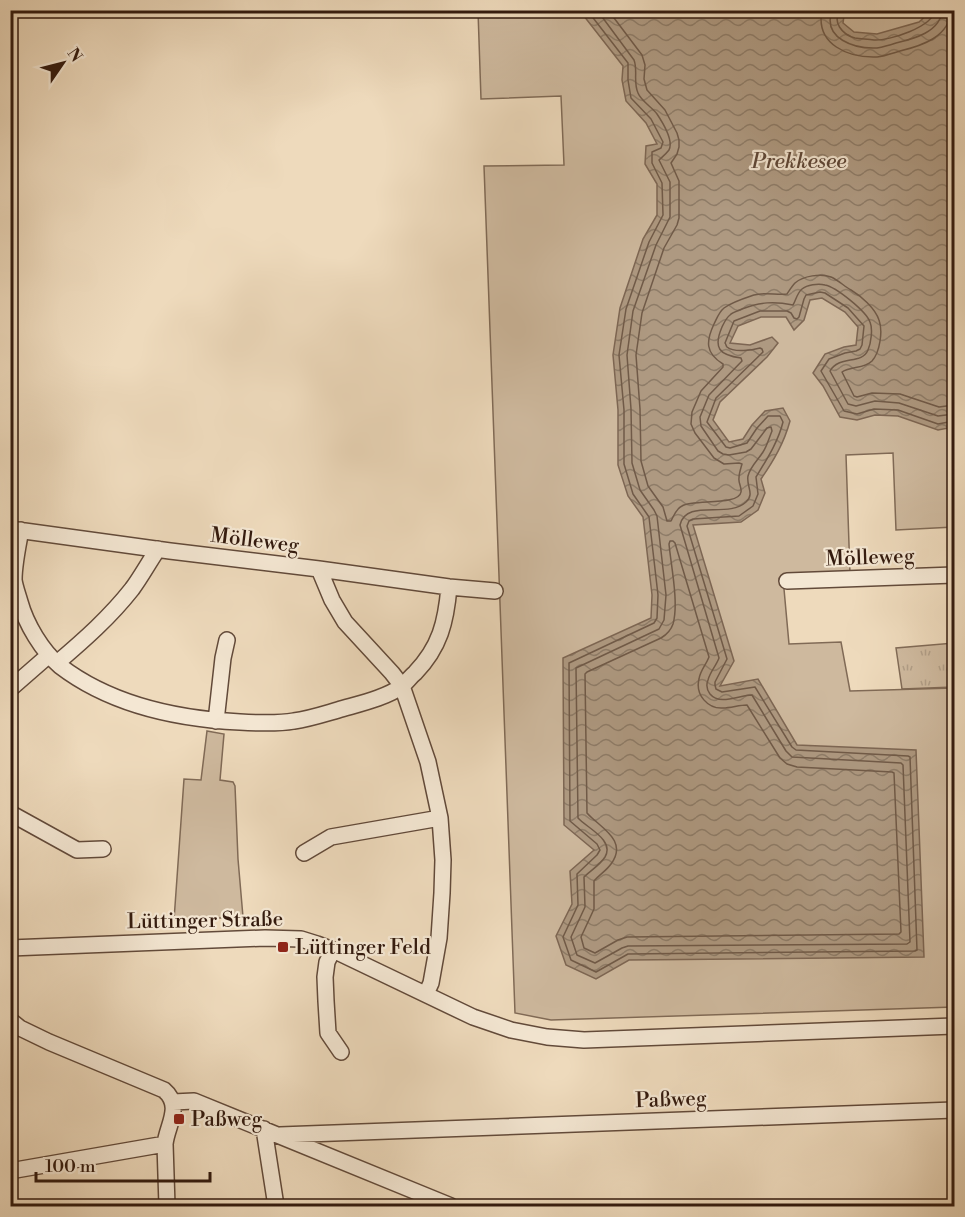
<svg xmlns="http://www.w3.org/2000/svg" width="965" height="1217" viewBox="0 0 965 1217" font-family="'Libre Bodoni',serif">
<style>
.grass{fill:url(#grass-tufts);stroke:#806a56;stroke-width:1.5}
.park{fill:#ceb99e;stroke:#806a56;stroke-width:1.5}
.water{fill:url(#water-waves);stroke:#7d6653;stroke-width:1.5}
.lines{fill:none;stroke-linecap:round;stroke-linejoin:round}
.shore{stroke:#705a48;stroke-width:1.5}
.minor-casing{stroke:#624a3a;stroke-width:18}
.minor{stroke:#f4e7d3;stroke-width:15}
.poi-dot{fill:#8f2418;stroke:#f4e7d3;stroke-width:2}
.labels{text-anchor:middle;stroke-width:4.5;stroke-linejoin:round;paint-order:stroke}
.street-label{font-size:21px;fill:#331a0e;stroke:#f4e7d3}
.poi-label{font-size:21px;fill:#331a0e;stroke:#f4e7d3;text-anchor:start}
.water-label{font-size:22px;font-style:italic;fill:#5e4636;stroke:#f4e7d3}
</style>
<defs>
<pattern id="grass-tufts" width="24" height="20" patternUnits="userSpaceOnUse" patternTransform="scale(1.5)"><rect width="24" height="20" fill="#ceb99e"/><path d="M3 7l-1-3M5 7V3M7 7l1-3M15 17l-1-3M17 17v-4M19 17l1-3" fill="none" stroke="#b19e87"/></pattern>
<pattern id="water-waves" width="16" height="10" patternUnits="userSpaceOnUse" patternTransform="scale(1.5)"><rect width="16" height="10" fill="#ae9981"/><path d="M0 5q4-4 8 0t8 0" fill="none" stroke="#8e7c68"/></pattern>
</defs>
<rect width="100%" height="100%" fill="#eedabc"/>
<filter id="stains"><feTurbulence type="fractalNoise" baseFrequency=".00333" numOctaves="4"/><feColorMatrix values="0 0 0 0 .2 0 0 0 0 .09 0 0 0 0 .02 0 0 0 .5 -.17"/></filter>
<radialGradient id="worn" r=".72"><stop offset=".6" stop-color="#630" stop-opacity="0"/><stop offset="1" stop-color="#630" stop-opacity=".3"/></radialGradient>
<!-- grass -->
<path class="grass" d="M954 643V687L902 689 896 648Z"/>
<!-- park -->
<path class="park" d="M478 11H954V527L896 530 893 453 846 455 850 574 783 578 789 644 841 642 850 691 954 688V1007L551 1020 515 1013 484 166 564 165 561 96 481 99Z
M207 731 224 734 220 780 233 782 235 786 238 859 243 917 174 920 184 779 201 780Z"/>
<!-- water -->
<path class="water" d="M580 11H864L855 15 844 16 843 23 854 32 877 34 919 22 931 11H954V427L938 430 898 416 875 415 857 420 840 417 823 386 813 373 825 354 844 347 856 345 858 327 845 312 822 298 810 300 804 320 794 330 786 317H761L738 326 730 343 750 345 772 337 778 343 767 357 720 402 713 420 729 442 743 439 752 425 765 411 783 408 790 421C784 443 774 460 761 479L765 493 758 510 741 522 693 525 734 661 720 686 758 679 797 745 916 750 924 957 629 960 596 979 566 965 556 936 572 904 570 871 594 850 564 825 563 658 651 618 652 595 643 517 628 496 618 465V410L613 355 620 308 643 239 657 215V184L645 164 646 146 657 144 646 123 626 101 622 80 623 66Z"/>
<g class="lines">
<!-- shore -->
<path class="shore" d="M587 10 628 63V80L631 98 651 119 663 142 661 148 652 152V163L662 183 663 215 649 242 626 309 619 355 624 410V464L633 494 649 517 658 595 657 618 654 623 569 663 570 821 597 844 600 850 597 855 577 874 578 905 563 937 571 960 596 972 628 954 915 951 917 950 910 757 908 756 796 750 792 747 755 687 722 692 716 689 715 685V682L727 659 687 526 689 521 693 519 739 516 753 506 758 494 756 477C767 459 778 442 783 422L780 416H768L757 428 747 443 730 448 726 447 707 422 716 398 763 352 762 349 760 348C753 350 734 353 727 347 726 346 726 344 725 343L734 321 760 311H787L791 313 794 318 797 319 799 317 804 299 806 295 820 292 825 293 848 308 864 326 862 345 860 349 856 351 845 353 829 359 821 371 844 411 857 414 874 409 898 410 938 424 954 421
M597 10 634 60C638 70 633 82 638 93 641 101 652 107 657 114 663 123 674 140 669 150 666 154 662 157 659 160L670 182V217L656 245 633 311 627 355 631 409 632 463 640 490 654 510 657 516 666 595 664 620 659 629 576 668 578 818C587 828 615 840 605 857 600 865 590 871 584 877L585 907 571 937 577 955 595 963 622 948 628 946 907 944 910 942 903 765 901 763 792 757 786 751 752 695C739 695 720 706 710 694 707 690 706 685 708 680 710 672 716 666 719 658L680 525C686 498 728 519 746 502 755 494 746 486 748 476 750 467 758 460 763 452 767 446 769 438 772 431L771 427 767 428 751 449 746 452 729 455 723 454 718 451 701 426 700 417 709 395 742 361 741 358C719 355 713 348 722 327 724 323 726 318 730 315 733 312 738 311 742 309 760 302 774 301 793 305 796 300 797 293 802 289 807 285 818 283 825 285 836 287 866 311 870 322 873 329 871 343 868 350 862 365 839 355 830 371L848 404 856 406 875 401 899 403 938 416 954 414
M608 10 642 55 645 65 644 79 647 90 665 110 677 133 679 140V147L677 154 671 163 679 181V218L677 225 664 248 642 313 636 355 640 409 641 461 648 486 663 507 667 521H671C674 515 676 509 682 506 693 499 739 506 741 492 742 488 738 482 739 478 739 473 741 468 742 464L739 463 724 464 714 458 695 433 691 424 692 412 701 391 723 367V364C705 353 706 341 714 324 717 318 719 312 724 308 732 302 745 298 754 295 764 292 776 295 787 294 789 291 792 286 795 283 803 276 821 273 831 277 838 280 844 286 851 290 861 296 875 308 879 320 883 331 880 352 872 361 864 369 851 366 842 372L854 396 857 397 872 393 900 394 939 407 954 405
M822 10C815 45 849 58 877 57 885 56 893 53 900 51 921 46 950 37 951 10
M832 10C822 39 855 49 877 48 883 47 890 45 896 43 913 39 941 32 942 10
M842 10C830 21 843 35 855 38 861 39 868 39 874 40 889 41 933 27 935 10
M670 541H673L675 543 709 657C706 665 700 671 699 679 695 695 708 709 723 708 731 708 739 705 747 705L780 758 787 764 797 767 892 772 894 773 901 932 899 934 627 937 618 940 595 953 584 948 581 937 594 909V881C599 875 607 870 611 864 629 840 599 827 587 813L585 674 587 672 661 638C666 635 671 630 673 624 679 603 671 566 669 544Z"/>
<defs>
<path id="minor" d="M10 529 170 551 319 569 449 587 495 591
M21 530C18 545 14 565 14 580 15 587 18 595 20 602 26 624 42 651 60 666 111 705 178 719 240 722 257 723 277 724 294 721 309 719 324 714 338 710 358 704 386 698 402 686 407 682 410 677 415 673 440 647 446 622 449 587
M319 569 332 600 345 622 392 673 402 686 428 762 440 818 443 860 442 893 439 938 431 983 426 994
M787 581 954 575
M57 663C84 640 110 617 132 589 141 577 149 562 158 549
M10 689 49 655
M216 721 223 658 227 640
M10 813 77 850 103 849
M304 853 331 837 440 818
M10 948 265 938 301 939 317 944 333 950 473 1017 511 1030 547 1037 584 1040 954 1026
M333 950 327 962 325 977 326 1001 328 1033 341 1052
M10 1020 20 1028 49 1042 164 1090C183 1106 167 1125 165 1144L167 1206
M173 1102 194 1101 451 1206
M264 1129 276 1206
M280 1135 954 1110
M10 1171 165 1144"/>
</defs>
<!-- minor casing -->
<use href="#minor" class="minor-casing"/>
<!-- minor -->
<use href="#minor" class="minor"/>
</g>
<!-- markers -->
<g class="poi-dot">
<rect x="277" y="941" width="12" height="12" rx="3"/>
<rect x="173" y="1113" width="12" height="12" rx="3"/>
</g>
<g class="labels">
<!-- street labels -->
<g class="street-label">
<text transform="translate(255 540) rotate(7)" y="7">Mölleweg</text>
<text transform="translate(870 557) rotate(-2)" y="7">Mölleweg</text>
<text transform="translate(205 920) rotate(-1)" y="7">Lüttinger Straße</text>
<text transform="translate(671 1099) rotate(-2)" y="7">Paßweg</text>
</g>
<!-- poi labels -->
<g class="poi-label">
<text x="295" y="954">Lüttinger Feld</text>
<text x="191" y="1126">Paßweg</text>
</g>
<!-- water labels -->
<g class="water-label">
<text x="799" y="168">Prekkesee</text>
</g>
</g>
<!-- margin -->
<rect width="965" height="1217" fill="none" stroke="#eedabc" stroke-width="36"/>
<rect x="12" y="12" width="941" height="1193" fill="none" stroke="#331a0e" stroke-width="3"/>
<rect x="18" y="18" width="929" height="1181" fill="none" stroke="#331a0e" stroke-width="1.5"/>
<!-- north arrow -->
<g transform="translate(63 63) rotate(55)" stroke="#f4e7d3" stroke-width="4.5" paint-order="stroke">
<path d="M0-4.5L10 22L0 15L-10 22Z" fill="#331a0e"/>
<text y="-9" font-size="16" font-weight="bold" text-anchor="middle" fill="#331a0e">N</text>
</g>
<!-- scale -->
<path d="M36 1172v9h174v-9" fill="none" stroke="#331a0e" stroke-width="3"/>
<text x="45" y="1172" font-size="18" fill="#331a0e" stroke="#f4e7d3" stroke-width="4.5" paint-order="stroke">100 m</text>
<rect width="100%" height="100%" filter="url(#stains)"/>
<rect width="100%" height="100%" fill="url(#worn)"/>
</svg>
